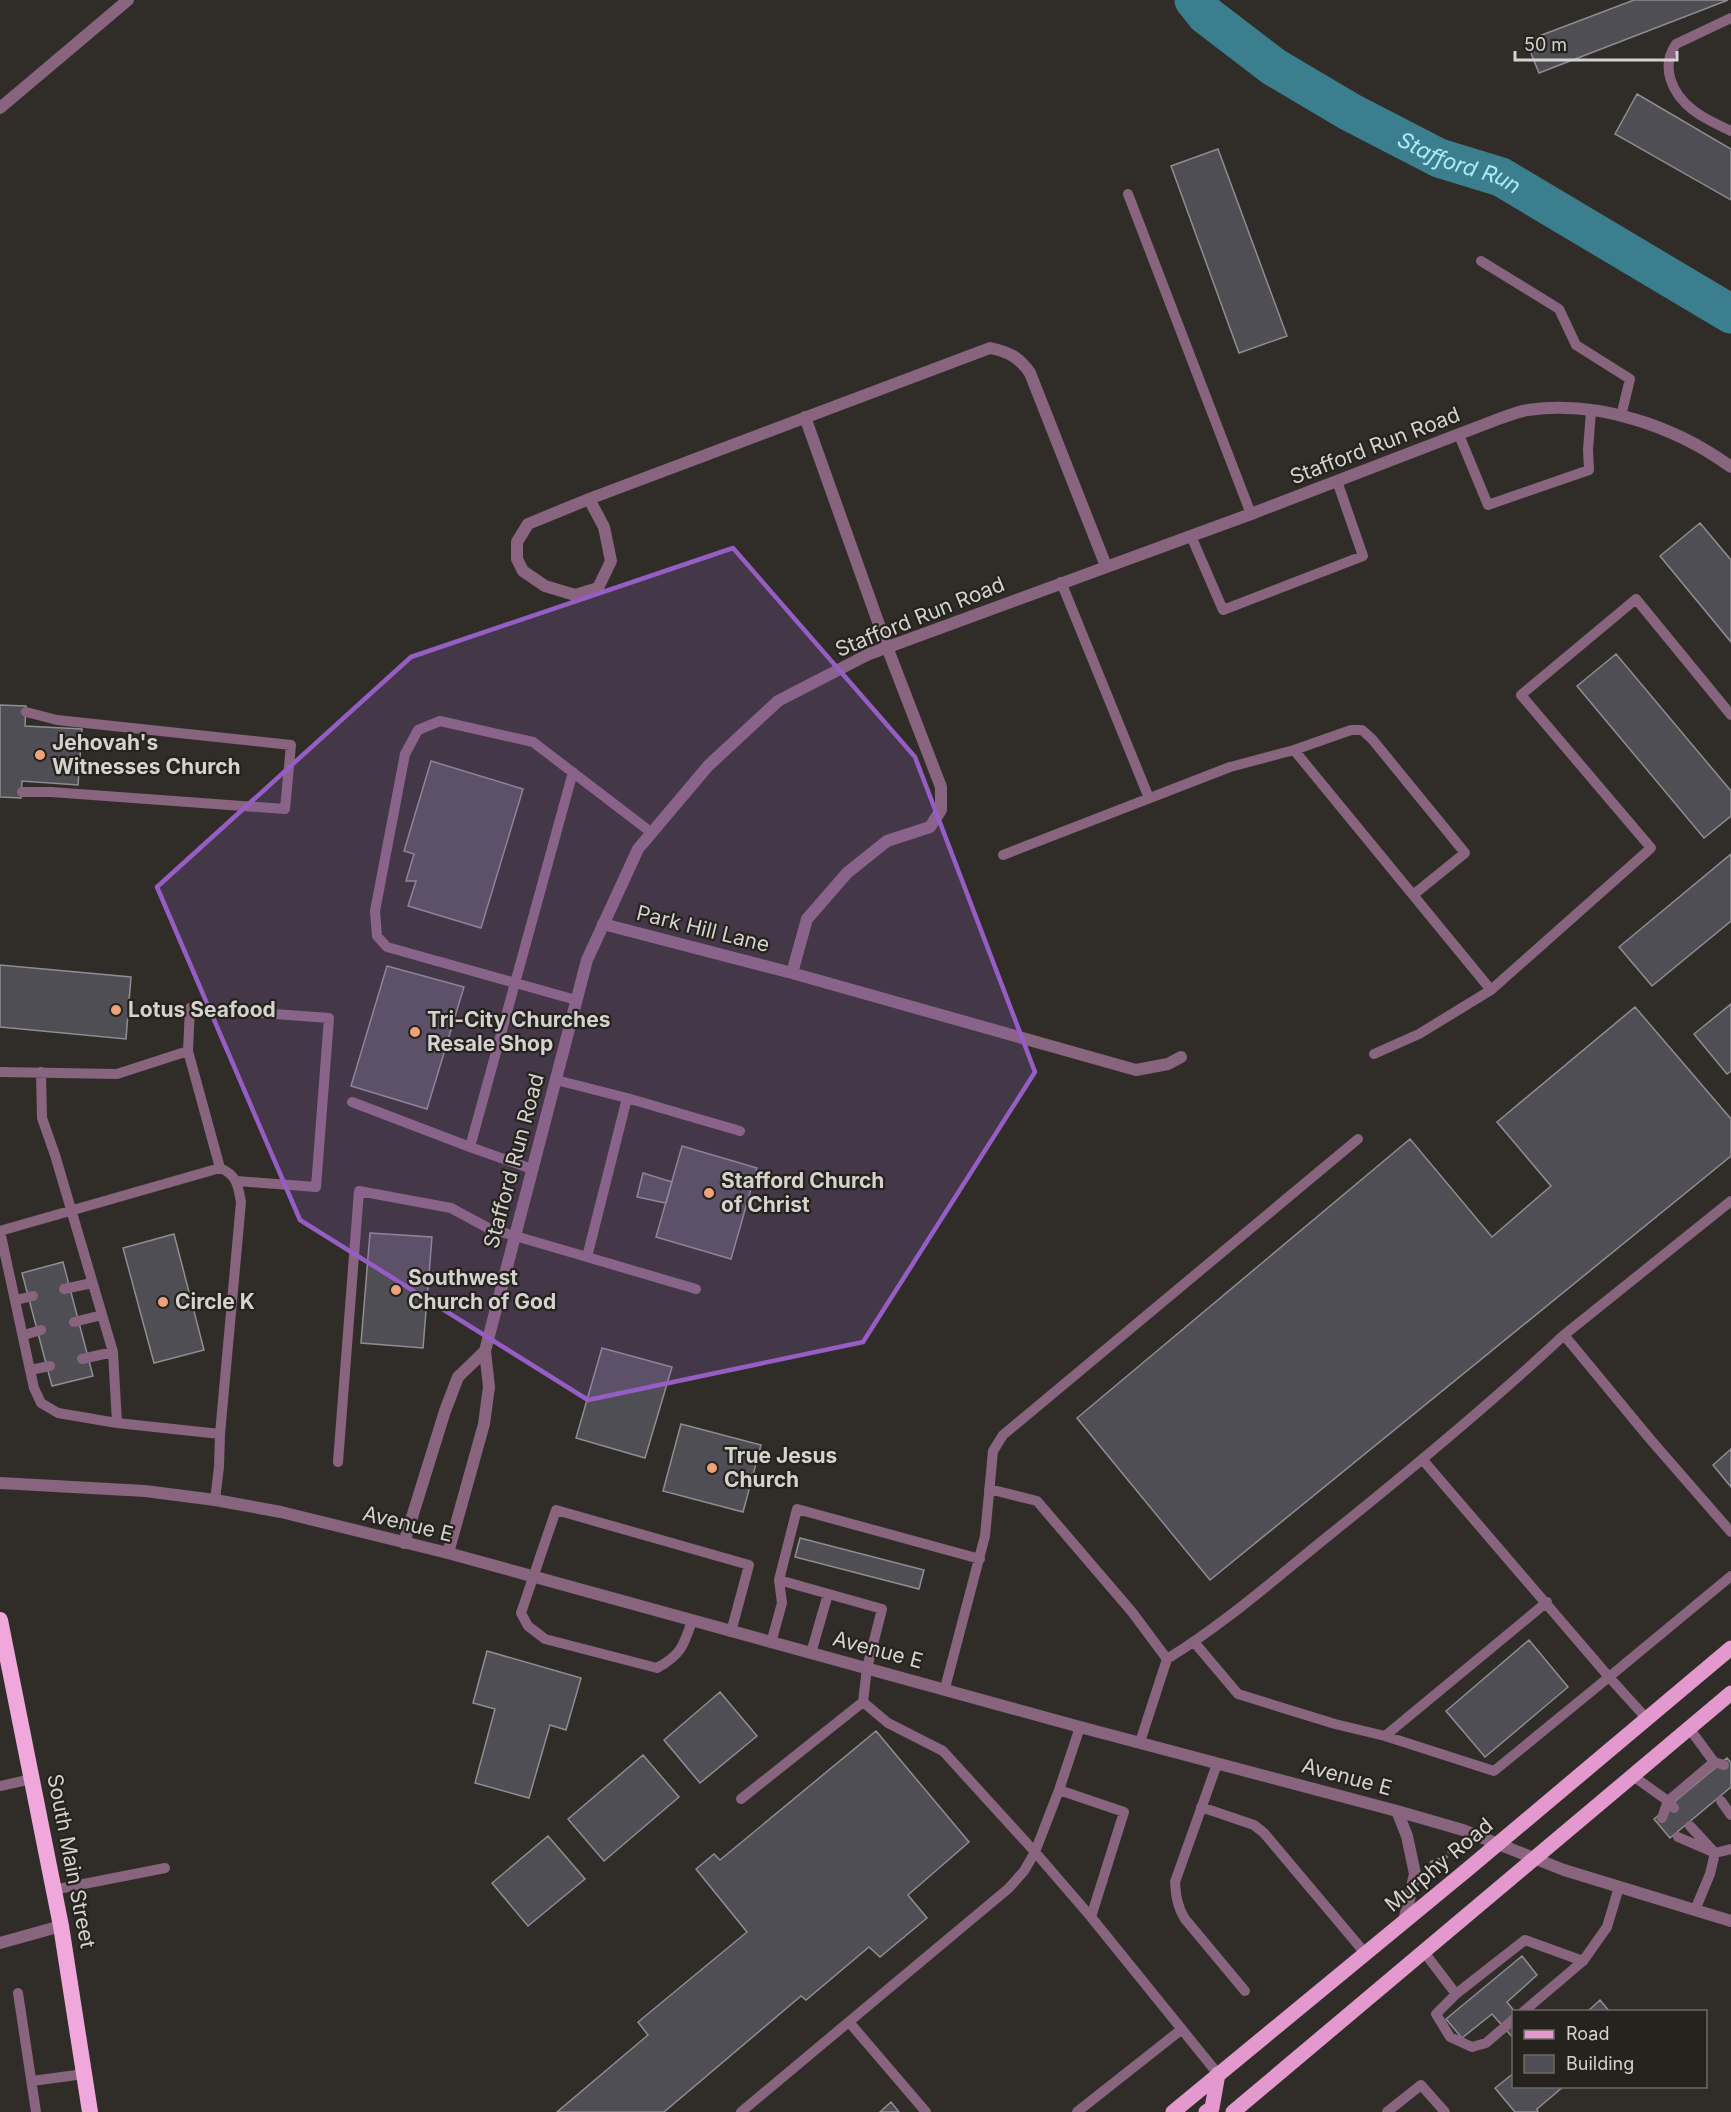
<svg xmlns="http://www.w3.org/2000/svg" width="1731" height="2112" viewBox="0 0 1731 2112" font-family="Inter,sans-serif">
<style>
.lines{fill:none;stroke-linecap:round;stroke-linejoin:round}
.river{stroke:#3b7e8e;stroke-width:39}
.building{fill:#4f4e54;stroke:#8e8d93;stroke-width:1.5}
.path{stroke:#807e79;stroke-width:4;stroke-dasharray:4.5 3;stroke-linecap:butt}
.service{stroke:#88647e;stroke-width:10}
.minor{stroke:#88647e;stroke-width:12}
.tertiary{stroke:#88647e;stroke-width:12}
.primary{stroke:#e399ce;stroke-width:15}
.trunk{stroke:#f0a7db;stroke-width:16}
.marked{fill:#965ec4;fill-opacity:0.2;stroke:#965ec4;stroke-width:4.5;stroke-linejoin:round}
.poi-dot{fill:#f0a27a;stroke:#26231e;stroke-width:2}
.labels{text-anchor:middle;stroke-width:4.5;stroke-linejoin:round;paint-order:stroke}
.street-label{font-size:21px;fill:#d4d3cf;stroke:#26231e}
.poi-label{font-size:21px;font-weight:bold;fill:#d4d3cf;stroke:#26231e;text-anchor:start}
.water-label{font-size:22px;font-style:italic;fill:#b0e9f8;stroke:#26231e}
</style>
<rect width="100%" height="100%" fill="#302d28"/>
<g class="lines">
<!-- river -->
<path class="river" id="s1" d="M1194 0 1206 15 1274 67 1350 112 1439 158 1501 177 1731 314"/>
</g>
<!-- building -->
<path class="building" d="M1634 0H1728L1539 73 1526 41Z
M1637 94 1731 149V200L1615 134Z
M1218 149 1287 336 1239 353 1171 166Z
M1700 523 1731 560V642L1660 556Z
M1616 654 1731 791V816L1704 838 1577 686Z
M0 705 26 706 25 726 82 729 78 785 22 781 21 798 0 797Z
M431 761 523 789 481 928 408 906 416 881H406L414 854 404 851Z
M1731 854V921L1652 986 1619 947Z
M0 965 131 977 126 1039 0 1027Z
M387 966 464 987 427 1109 351 1086Z
M1731 1004V1071L1727 1074 1694 1034Z
M1635 1007 1731 1119V1156L1210 1580 1077 1418 1410 1139 1492 1237 1551 1186 1497 1122Z
M682 1146 757 1168 731 1259 656 1237Z
M643 1173 672 1182 666 1203 637 1197Z
M370 1233 432 1237 423 1348 361 1343Z
M174 1234 204 1350 154 1363 123 1248Z
M63 1262 93 1376 52 1386 22 1273Z
M602 1348 672 1367 645 1458 576 1438Z
M681 1424 761 1445 743 1512 663 1491Z
M1731 1449V1487L1713 1465Z
M800 1538 924 1570 919 1589 795 1557Z
M1529 1640 1568 1687 1485 1757 1446 1711Z
M487 1651 581 1678 566 1730 550 1725 529 1798 475 1783 495 1709 473 1703Z
M720 1692 757 1736 700 1783 664 1740Z
M876 1731 969 1842 908 1895 927 1918 880 1957 869 1947 806 2000 801 1996 664 2112H557L648 2035 638 2022 747 1932 696 1869 714 1854 720 1860Z
M643 1755 679 1797 604 1861 568 1819Z
M1727 1758 1731 1763V1787L1670 1838 1654 1819Z
M548 1836 585 1879 528 1926 492 1883Z
M1522 1956 1537 1975 1507 2002 1515 2012H1514V2039L1492 2014 1462 2038 1446 2019Z
M1600 2000 1610 2012H1587Z
M1514 2073V2086H1564L1537 2109 1538 2112H1515L1495 2088Z
M891 2102 899 2112H880Z"/>
<g class="lines">
<!-- path -->
<path class="path" d="M1446 1859 1445 1858 1451 1850
M1430 1863 1445 1858"/>
<!-- service -->
<path class="service" d="M1731 18 1676 44C1660 67 1672 94 1693 110 1704 119 1719 125 1731 131
M1128 194 1251 514
M1481 261 1559 309 1576 345 1630 379 1621 416
M1459 435 1488 505 1589 470 1588 450 1591 411
M1191 536 1223 610 1363 556 1337 481
M1061 582 1149 798
M1294 750 1351 730H1362L1372 739 1465 853 1413 895
M22 792H51L285 809 291 745 57 720 26 712
M1003 855 1230 767 1294 750 1491 990
M576 1000 387 947 377 936 375 911 405 754 418 730 440 721 533 742 652 833
M188 1051 190 1008 329 1018 316 1187 237 1181
M1374 1054 1419 1034 1491 990 1651 848 1521 695 1636 599 1731 715
M0 1072 117 1074 188 1051 220 1168
M41 1072 42 1118 55 1155 113 1352 117 1423
M627 1098 740 1131
M352 1102 470 1147
M532 1169 470 1147 573 772
M1731 1201 1564 1335 1650 1439 1731 1532
M0 1231 220 1168C237 1175 238 1185 241 1202L220 1434 219 1467 215 1500
M0 1231 30 1370 34 1388 41 1403 58 1413 117 1423 220 1434
M587 1257 696 1289
M64 1289 92 1283
M16 1300 33 1296
M74 1322 102 1315
M24 1335 41 1330
M82 1359 113 1352
M30 1370 50 1366
M338 1462 359 1191 451 1208 488 1228 587 1257 627 1098 556 1080
M989 1489 1037 1501 1132 1612 1167 1659 1140 1742
M779 1580 882 1609 867 1668 863 1702 888 1723 943 1751 1035 1852 1091 1917 1218 2074
M692 1621C684 1645 681 1655 657 1668L545 1639 528 1626 521 1613 556 1510 749 1565 731 1632
M1194 1642 1238 1694 1335 1724 1385 1736 1494 1771 1609 1677 1422 1459
M771 1643 782 1603 779 1580 797 1509 980 1559
M811 1653 828 1594
M1167 1659C1224 1624 1275 1579 1327 1537 1408 1472 1488 1406 1564 1335
M945 1688 985 1536 993 1451 1003 1435 1358 1139
M1647 1719 1609 1677 1731 1576
M1689 1728 1714 1762
M1385 1736 1547 1602
M1217 1764 1175 1882C1176 1896 1177 1906 1185 1919L1245 1991
M1633 1776 1668 1801 1674 1808
M0 1786 32 1779
M1059 1790 1124 1812 1091 1917
M741 1799 863 1702
M1721 1801 1731 1815
M1201 1807 1254 1825 1264 1833 1365 1953
M1662 1818 1668 1801 1714 1762 1724 1765
M1690 1826 1715 1853 1710 1874 1695 1910
M1678 1837 1715 1853 1731 1849
M53 1890 165 1868
M1424 1952 1456 1994 1525 1940 1583 1961 1607 1927 1619 1887
M18 1993 36 2112
M1456 1994 1436 2014 1450 2037 1472 2047 1486 2043 1514 2019
M1523 2012 1583 1961
M849 2022 926 2112
M32 2081 84 2074
M741 2112 1009 1888 1024 1871 1035 1852 1059 1790 1080 1727
M1077 2112 1182 2029
M1387 2112 1421 2085 1445 2112"/>
<!-- minor -->
<path class="minor" d="M0 108 128 0
M589 499 604 527 611 561 598 588 575 595 545 586 523 571 517 559V542L528 524 589 499 990 348C1009 352 1019 357 1030 373L1106 566
M603 924 792 973 1136 1070 1168 1064 1181 1057
M792 973 807 919 847 873 887 841 930 827 941 810V787L887 647 805 417
M404 1543 445 1411 458 1377 485 1351
M448 1553 484 1424 489 1387 485 1351 587 960 638 849 708 766 778 701 869 654 1251 514 1501 418C1510 415 1519 411 1528 410 1598 400 1675 426 1731 467
M0 1943 61 1926"/>
<!-- tertiary -->
<path class="tertiary" d="M0 1483 145 1491 215 1500 281 1512 448 1553 1080 1727 1397 1811 1463 1830 1564 1870 1731 1921
M1397 1811 1407 1836 1415 1874 1404 1921"/>
<!-- primary -->
<path class="primary" d="M1173 2112 1468 1869 1731 1648
M1206 2112 1212 2108 1218 2074
M1233 2112 1731 1693"/>
<!-- trunk -->
<path class="trunk" d="M0 1620 61 1926 90 2112"/>
</g>
<!-- marked area -->
<path class="marked" d="M733 548 915 757 1035 1072 863 1342 588 1400 300 1220 157 887 411 657Z"/>
<!-- markers -->
<g class="poi-dot">
<circle cx="40" cy="755" r="6"/>
<circle cx="116" cy="1010" r="6"/>
<circle cx="415" cy="1032" r="6"/>
<circle cx="709" cy="1193" r="6"/>
<circle cx="396" cy="1290" r="6"/>
<circle cx="163" cy="1302" r="6"/>
<circle cx="712" cy="1468" r="6"/>
</g>
<g class="labels">
<!-- street labels -->
<g class="street-label">
<text transform="translate(1375 446) rotate(-21)" y="7">Stafford Run Road</text>
<text transform="translate(920 617) rotate(-22)" y="7">Stafford Run Road</text>
<text transform="translate(703 929) rotate(14)" y="7">Park Hill Lane</text>
<text transform="translate(514 1161) rotate(-75)" y="7">Stafford Run Road</text>
<text transform="translate(408 1524) rotate(14)" y="7">Avenue E</text>
<text transform="translate(878 1650) rotate(15)" y="7">Avenue E</text>
<text transform="translate(1347 1777) rotate(15)" y="7">Avenue E</text>
<text transform="translate(71 1861) rotate(79)" y="7">South Main Street</text>
<text transform="translate(1439 1865) rotate(-40)" y="7">Murphy Road</text>
</g>
<!-- poi labels -->
<g class="poi-label">
<text x="52" y="750">Jehovah's<tspan x="52" dy="24">Witnesses Church</tspan></text>
<text x="128" y="1017">Lotus Seafood</text>
<text x="427" y="1027">Tri-City Churches<tspan x="427" dy="24">Resale Shop</tspan></text>
<text x="721" y="1188">Stafford Church<tspan x="721" dy="24">of Christ</tspan></text>
<text x="408" y="1285">Southwest<tspan x="408" dy="24">Church of God</tspan></text>
<text x="175" y="1309">Circle K</text>
<text x="724" y="1463">True Jesus<tspan x="724" dy="24">Church</tspan></text>
</g>
<!-- water labels -->
<g class="water-label">
<text dy="8" stroke="none"><textPath href="#s1" startOffset="314">Stafford Run</textPath></text>
</g>
</g>
<!-- legend -->
<rect x="1512" y="2010" width="195" height="78" fill="#26231e" stroke="#6c6965" stroke-width="1.5"/>
<rect x="1524" y="2030" width="30" height="9" fill="#e399ce" stroke="#6c6965" stroke-width="1.5"/>
<text x="1566" y="2040" font-size="18" fill="#d4d3cf">Road</text>
<rect x="1524" y="2055" width="30" height="18" fill="#4f4e54" stroke="#6c6965" stroke-width="1.5"/>
<text x="1566" y="2070" font-size="18" fill="#d4d3cf">Building</text>
<!-- scale -->
<path d="M1515 51v9h162v-9" fill="none" stroke="#d4d3cf" stroke-width="3"/>
<text x="1524" y="51" font-size="18" fill="#d4d3cf" stroke="#26231e" stroke-width="4.5" paint-order="stroke">50 m</text>
</svg>
